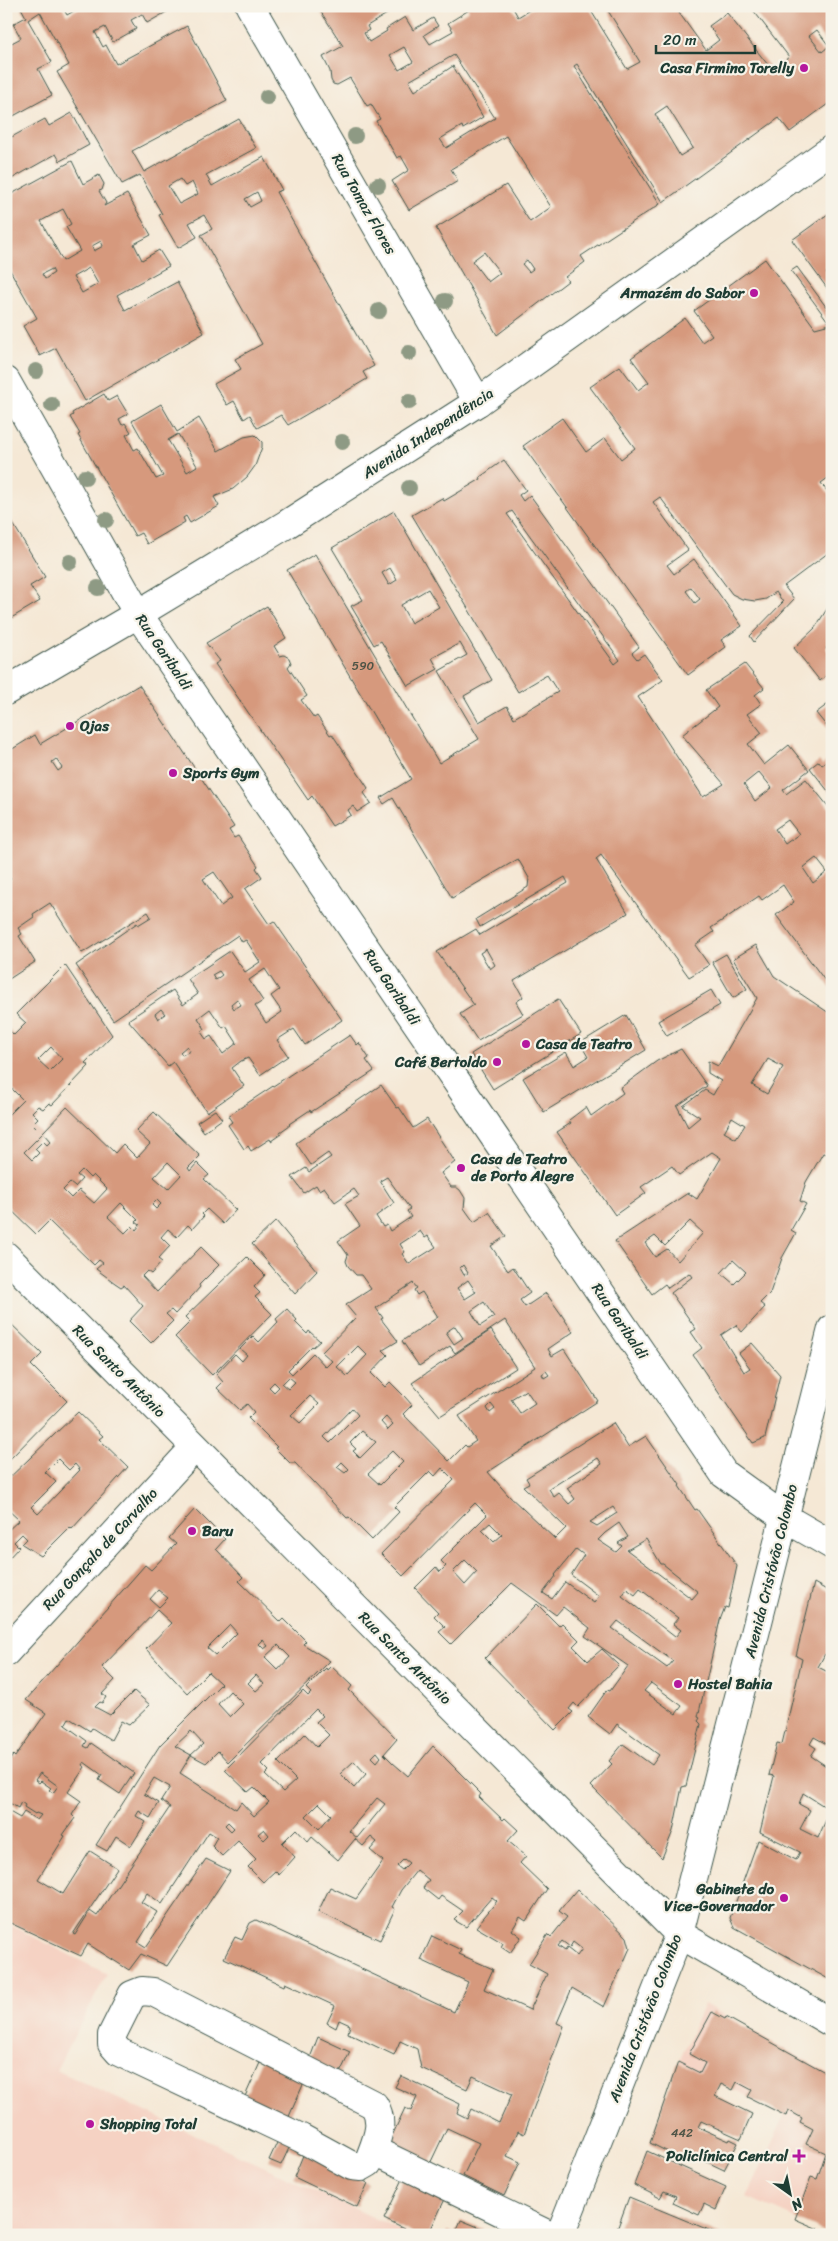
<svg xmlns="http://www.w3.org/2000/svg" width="838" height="2241" viewBox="0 0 838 2241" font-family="Sriracha,sans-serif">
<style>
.built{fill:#f5d2c3}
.building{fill:#d6997d;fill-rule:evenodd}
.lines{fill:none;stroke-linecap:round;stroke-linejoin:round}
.minor-casing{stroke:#3f574c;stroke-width:30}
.major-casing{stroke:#3f574c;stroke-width:30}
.minor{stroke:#fff;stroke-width:28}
.major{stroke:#fff;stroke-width:28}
.tree{fill:#8e9a84}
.poi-dot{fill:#b5179e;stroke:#f7f3e8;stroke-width:2}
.labels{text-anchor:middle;stroke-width:4.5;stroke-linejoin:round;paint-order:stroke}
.number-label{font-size:12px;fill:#4d5446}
.poi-label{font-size:15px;font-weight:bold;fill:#1f3d34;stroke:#f7f3e8;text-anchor:start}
.street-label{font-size:15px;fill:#1f3d34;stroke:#f7f3e8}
</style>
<rect width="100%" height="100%" fill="#f7f3e8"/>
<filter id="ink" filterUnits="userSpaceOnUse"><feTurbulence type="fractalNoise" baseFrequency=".02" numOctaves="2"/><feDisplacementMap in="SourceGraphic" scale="10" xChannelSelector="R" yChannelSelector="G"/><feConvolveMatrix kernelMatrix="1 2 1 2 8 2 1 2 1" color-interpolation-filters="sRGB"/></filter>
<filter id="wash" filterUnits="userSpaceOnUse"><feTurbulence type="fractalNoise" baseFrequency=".0096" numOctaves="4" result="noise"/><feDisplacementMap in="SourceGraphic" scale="20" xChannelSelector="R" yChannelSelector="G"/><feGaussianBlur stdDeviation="1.12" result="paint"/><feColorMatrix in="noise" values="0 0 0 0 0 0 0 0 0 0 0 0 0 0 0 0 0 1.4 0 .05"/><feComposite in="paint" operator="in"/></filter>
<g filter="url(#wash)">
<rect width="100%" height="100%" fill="#f5e8d5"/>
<!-- built -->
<path class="built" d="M6 1923 107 1974 56 2070 411 2235H6Z
M704 2004 832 2075V2235L747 2197 785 2115 679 2062Z"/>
<g id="blocks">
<!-- building -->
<path class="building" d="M20 6H62L67 15 79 8 78 6H177L147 23 142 14 131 20 136 29 113 42 105 27 95 32 103 47 106 45 116 64 187 26 227 101 132 151 144 172 239 119 256 148 206 175 212 186 264 157 282 190 276 192 374 366 363 372 367 379 288 425 281 415 257 428 250 415 244 419 234 401 227 405 214 384 241 369 235 359 262 344 201 235 212 229 204 215 189 223 197 237 178 248 159 215 162 214 140 175 122 184 57 72 69 65 40 12 28 20 52 62 38 69 52 95 6 120V46L21 38 13 24 26 17ZM180 179 185 186 192 182 198 194 179 204 168 186ZM257 192 261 201 250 207 245 199Z
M317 6H400L367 26 369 30 364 33 369 42 387 31 386 29 405 17 413 30 433 18 438 26 424 35 430 44 453 31 448 23 469 10 467 6H512L518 17 536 6H588L627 69 640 62 605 6H674L706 50 719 40 709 26 727 13 772 70 789 57 750 6H832V101L790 132 779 118 663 202 577 64 574 66 660 204 581 256 585 262 565 277 568 281 497 335 436 228 506 185 530 222 551 207 506 136 451 169 458 181 409 210 392 181 409 170 401 156 397 158 376 121 380 119 371 104 367 106 350 78 337 85 333 84 331 80 330 71 323 57 343 46ZM817 30 829 46 822 52 809 36ZM404 47 413 62 399 70 390 55ZM454 55 495 118 446 148 440 139 462 126 463 129 483 117 453 66 415 91 409 81ZM667 106 693 148 680 156 655 114ZM484 252 500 273 488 282 472 261ZM527 260 533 269 529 272 522 264Z
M6 15 12 25 6 28Z
M72 113 89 145 60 161 56 154 6 182V140L45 119 49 126Z
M72 161 83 184 99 175 104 184 102 190 99 191 106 203 104 206 127 194 151 235 134 244 142 260 159 250 169 266 117 295 125 310 177 282 204 333 85 401 56 348 40 356 23 326 37 318 6 263V197ZM63 209 71 224 66 227 80 251 63 261 41 221ZM101 241 103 246 94 251 92 246ZM89 268 98 284 82 293 73 277ZM52 269 54 273 45 279 42 274Z
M832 211V269L826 273 832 280V295L792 240Z
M765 259 815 328 830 324 791 271 797 267 832 315V475L821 483 832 498V550L784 586 794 599 754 642 750 636 783 602 776 592 766 599 755 601 742 599 732 594 660 497 653 502 688 550 667 565 674 574 694 559 742 626 721 640 726 647 688 675 523 446 562 418 586 452 605 438 621 459 635 448 590 387 620 366 638 390 649 382 631 358 685 318 702 342 712 335 694 311ZM691 587 700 599 695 603 686 591Z
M104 394 108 401 117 396 128 414 119 419 122 425 125 423 131 432 126 435 134 450 138 448 156 479 163 476 132 421 161 404 177 432 199 418 218 451 244 437 255 435 262 442V447L255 466 247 477 233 489 214 497 219 506 190 523 186 516 183 518 185 522 147 544 141 533 135 536 78 435 80 434 70 417 73 415 72 413ZM178 434 197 466 187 472 168 440Z
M504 460 526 490 519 495 523 501 530 495 639 647 632 653 637 659 644 654 663 680 638 697 703 797 724 784 682 735 718 707 706 690 745 664 764 688 755 695 761 704 747 714 762 733 748 744 764 765 789 745 809 770 783 790 786 794 806 779 832 811V905L830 907 832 909V990L776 915 794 902 783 885 762 900 759 896 711 928 714 932 695 945 709 965 689 977 601 855 596 859 628 913 514 981 523 997 516 1002 523 1014 478 1041 460 1014 474 1005 437 952 476 929 480 935 568 883 565 877 480 927 476 919 528 887 529 878 518 859 452 898 393 798 384 804 380 798 411 779 287 570 315 554 439 763 479 739 439 671 467 655 460 643 432 658 438 669 408 686 381 641 374 645 351 606 363 600 332 548 394 511 492 680 464 696 479 722 507 706 514 718 558 692 547 675 518 692 412 515 442 498 444 501 481 479 480 477ZM512 511 620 660 615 664 507 514ZM390 568 397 580 389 585 382 573ZM428 589 439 607 411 623 401 605ZM759 772 772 788 755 801 744 784ZM788 820 799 834 785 844 775 829ZM816 858 827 872 813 883 803 868ZM486 949 495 965 490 969 480 953Z
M6 512 45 577 30 586 40 601 6 621Z
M832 601V644L826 648 830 653 832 651V670L820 681 794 648 815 628Z
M267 606 286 638 274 646 280 656 284 655 289 658 291 663 288 667 307 696 301 700 314 718 317 716 330 735 332 734 368 788 364 793 371 803 357 812 353 806 348 810 351 815 332 826 312 796 308 800 215 664 220 661 206 643Z
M139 685 234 827 229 830 234 838 238 836 258 866 256 868 262 877 245 889 269 924 274 921 342 1020 305 1045 294 1029 277 1040 288 1056 260 1075 248 1058 241 1061 232 1068 244 1086 207 1112 173 1062 168 1066 128 1020 173 990 183 1005 198 994 188 979 230 951 245 972 260 962 246 940 242 942 238 935 113 1020 76 965 137 923 138 925 151 917 148 912 82 953 50 903 33 914 34 917 18 928 22 934 19 936 35 962 6 981V882L11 879 6 875V753L35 735 40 744ZM56 759 62 768 58 771 52 762ZM214 872 232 898 221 906 203 879ZM265 969 279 990 271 996 282 1012 266 1023 255 1006 263 1001 249 980ZM219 971 222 975 215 980 212 975ZM237 999 241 1005 234 1009 231 1004ZM161 1009 165 1014 158 1019 155 1014ZM210 1009 223 1028 226 1026 237 1043 223 1054 211 1036 206 1039 201 1032 205 1029 198 1018ZM187 1046 190 1051 182 1055 180 1052Z
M832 701V733L816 713Z
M832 758V796L810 768 819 761 822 765Z
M756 945 774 976 832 1015V1156L823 1153 806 1182 800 1201 806 1204 791 1230 796 1233 782 1258 770 1293 760 1303 765 1307 742 1332 736 1325 721 1335 744 1372 750 1368 739 1353 752 1343 780 1375 765 1438 753 1443 693 1355 702 1348 691 1332 696 1329 671 1293 692 1277 689 1273 668 1288 665 1284 652 1294 615 1241 688 1193 697 1199 721 1158 712 1152 679 1175 672 1166 641 1187 646 1193 615 1215 557 1132 571 1123 569 1120 586 1107 591 1116 623 1093 620 1088 657 1061 681 1049 707 1086 677 1106 688 1127 700 1117 683 1106 705 1090 713 1095 721 1081 708 1073V1061L718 1066 757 998 733 959ZM768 1059 783 1067 767 1094 752 1085ZM732 1117 745 1125 736 1139 724 1132ZM690 1221 703 1233 678 1261 667 1249 655 1257 645 1243 655 1236 665 1246ZM733 1260 746 1272 734 1284 721 1273Z
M726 954 747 989 733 998 712 962Z
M65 965 112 1035 85 1063 89 1066 52 1105 49 1103 43 1109 38 1106 32 1112 38 1118 32 1124 42 1134 24 1152 32 1160 39 1153 35 1149 43 1141 47 1145 51 1141 43 1132 67 1107 115 1153 123 1144 137 1158 150 1144 136 1131 154 1112 200 1156 188 1168 190 1171 197 1163 209 1175 204 1179 236 1210 223 1224 207 1209 202 1214 204 1216 192 1229 188 1225 177 1237 168 1229 161 1237 170 1246 158 1259 162 1262 151 1274 147 1271 142 1276 157 1292 201 1247 219 1265 199 1285 200 1287 193 1295 175 1314 171 1310 166 1314 173 1321 151 1343 129 1321 143 1306 124 1285 121 1287 115 1283 96 1269 103 1263 99 1260 94 1265 49 1221 36 1234 6 1205V1117L23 1100 11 1088 6 1093V1027L14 1035 26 1023 16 1014ZM51 1047 62 1059 50 1071 38 1060ZM168 1162 181 1175 168 1189 154 1177ZM82 1170 90 1178 93 1175 107 1189 94 1203 79 1190 71 1198 63 1190 70 1183 75 1187 82 1179 77 1175ZM157 1200 161 1204 156 1209 152 1205ZM121 1203 138 1220 136 1222 140 1225 136 1230 132 1226 125 1233 108 1217Z
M711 990 720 1005 667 1036 658 1021Z
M558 999 581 1034 493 1089 471 1054Z
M626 1015 646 1050 544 1112 523 1078 566 1052 574 1066 588 1057 580 1043Z
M350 1035 357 1045 359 1043 369 1058 366 1060 374 1071 311 1112 310 1110 289 1124 290 1125 280 1132 281 1134 271 1141 270 1139 251 1151 248 1146 244 1149 228 1125 232 1122 228 1116Z
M381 1085 397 1108 399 1107 413 1128 427 1119 455 1162 441 1173 451 1187H456L460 1190 465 1198 464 1208 474 1222 489 1212 506 1236 491 1246 508 1271 513 1267 530 1293 520 1300 525 1307 546 1293 561 1314 573 1332 548 1349 552 1356 564 1349 598 1401 488 1472 508 1495 555 1539 566 1528 523 1486 529 1483 526 1478 613 1423 628 1447 646 1436 680 1485 679 1486 695 1510 697 1509 737 1566 728 1608 725 1607 720 1620 698 1717 700 1718 698 1721 701 1724 686 1786 682 1787 673 1831 662 1858 591 1786 612 1764 609 1761 623 1744 652 1765 659 1755 617 1724 610 1734 588 1717 607 1690 610 1691 628 1666 585 1636 590 1628 563 1607 556 1615 512 1583 451 1644 439 1632 445 1627 434 1616 438 1612 415 1588 436 1567 440 1572 446 1566 441 1561 487 1515 475 1503 403 1576 381 1554 454 1480 442 1468 435 1476 430 1471 394 1507 399 1512 372 1540 349 1517 347 1518 295 1463H290L275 1448 277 1447 248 1418 254 1412 247 1404 240 1410 217 1388 223 1382 216 1374 235 1354 242 1361 247 1355 240 1349 253 1336 259 1342 278 1322 276 1319 287 1309 297 1320 295 1322 307 1334 309 1331 320 1341 313 1347 312 1346 288 1370 292 1374 313 1353 326 1367 332 1361 322 1352 356 1317 346 1305 371 1289 361 1275H356L348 1266 346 1261 348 1255 338 1241 360 1226 345 1204 359 1196 354 1189 335 1202 324 1187 319 1190 316 1185 304 1193 292 1177 306 1168 309 1172 331 1157 328 1153 311 1165 296 1143ZM387 1177 410 1209 407 1211 411 1217 390 1231 387 1225 383 1227 376 1216 394 1203 380 1181ZM420 1231 425 1238 428 1236 436 1247 409 1264 402 1254 405 1252 400 1244ZM463 1265 468 1273 464 1275 460 1268ZM468 1280 476 1292 465 1299 457 1288ZM413 1283 417 1288 414 1290 417 1295 422 1292 438 1317 402 1341 419 1366 450 1346 455 1353 505 1320 535 1367 459 1416 476 1441 467 1447 465 1445 449 1461 403 1414 412 1405 405 1397 390 1382 385 1387 371 1373 388 1355 383 1350 398 1341 381 1319 383 1318 376 1308ZM484 1302 494 1317 480 1326 471 1311ZM455 1326 463 1338 454 1344 446 1332ZM358 1346 367 1355 347 1376 337 1367ZM546 1371 549 1375 544 1378 542 1374ZM289 1377 295 1382 288 1389 282 1384ZM274 1382 279 1387 274 1392 269 1387ZM526 1390 535 1403 520 1413 511 1399ZM310 1396 319 1404 300 1423 291 1415ZM491 1404 495 1409 490 1413 487 1408ZM352 1408 358 1415 330 1443 324 1437ZM386 1417 393 1425 388 1430 381 1422ZM362 1431 376 1442 360 1458 353 1451 356 1449 350 1443ZM392 1451 403 1462 380 1485 368 1474ZM598 1458 602 1464 567 1488 575 1499 569 1504 559 1493 554 1497 549 1489ZM342 1462 349 1469 345 1473 337 1467ZM613 1507 617 1513 597 1526 590 1522ZM490 1523 502 1535 494 1542 482 1530ZM619 1523 628 1537 618 1543 622 1546 616 1552 598 1540 605 1533ZM646 1539 661 1564H663L698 1592 692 1599 627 1550ZM576 1549 584 1555 571 1575 599 1596 594 1603 565 1582 552 1599 543 1593 556 1576 555 1575ZM465 1560 477 1572 465 1585 453 1572ZM627 1589 635 1595 640 1589 678 1618 673 1624 681 1630 675 1637 622 1596ZM618 1621 673 1661 667 1668 612 1628ZM651 1683 682 1706 676 1714 644 1691Z
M215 1110 222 1119 204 1132 197 1122Z
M276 1221 317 1271 295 1294 252 1244Z
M247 1257 265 1275 254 1287 260 1293 255 1297 272 1314 212 1375 175 1337 190 1322 185 1317Z
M6 1319 42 1354 31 1365 67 1401 6 1463V1412L10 1408 6 1404Z
M491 1330 516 1368 440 1416 412 1383Z
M78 1412 103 1436 99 1439 128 1467 72 1529 70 1527 41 1556 22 1544 27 1539 22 1534 14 1542 19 1547 6 1561V1532L19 1520 6 1508V1481ZM58 1459 69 1470 75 1464 80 1470 38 1514 31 1507 56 1482 45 1472Z
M195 1509 225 1539 216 1549 243 1577 239 1581 281 1622 284 1619 306 1641 303 1644 330 1661 228 1762 218 1751 206 1763 191 1755 203 1744 191 1731 175 1746 191 1755 180 1773 236 1809 241 1802 254 1816 269 1802 254 1787 248 1792 225 1770 303 1691 308 1696 311 1693 306 1688 326 1668 327 1670 331 1666 352 1686 349 1690 397 1739 384 1754 393 1763 408 1776 433 1746 481 1794 479 1797 503 1820 505 1818 518 1830 508 1841 526 1856 520 1863 547 1889 526 1921 520 1917 512 1930 521 1937 510 1953 501 1947 503 1943 476 1927 497 1901 492 1897 466 1927 454 1920 463 1911 441 1896 438 1900 423 1888 429 1880 417 1870 401 1890 392 1907 395 1909 380 1940 318 1912 330 1887 356 1899 383 1861 370 1850 377 1842 371 1837 363 1846 355 1839 338 1860 312 1837 308 1842 296 1829 282 1843 295 1857 279 1875 275 1871 263 1882 248 1867 256 1859 238 1841 222 1856 212 1846 217 1837 209 1832 162 1904 147 1893 141 1902 157 1912 138 1942 146 1947 206 1859 230 1871 167 1966 141 1954 129 1970 88 1944 81 1956 6 1921V1810L20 1818 24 1812 37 1820 41 1815 36 1813 35 1814 24 1807 25 1805 21 1802 18 1808 6 1801V1761L9 1762 13 1755 15 1757 46 1713 26 1700 145 1565 151 1570 176 1544 169 1538ZM158 1590 168 1598 159 1607 150 1599ZM157 1610 171 1623 146 1649 187 1693 208 1672 221 1684 160 1745 96 1845 107 1851 116 1836 131 1846 146 1822 136 1816 139 1811 150 1818 159 1803 144 1794 154 1778 170 1787 161 1801 170 1807 97 1916 90 1911 75 1935 73 1934 117 1868 90 1851 63 1894 38 1879 65 1836 63 1835 75 1818 72 1815 81 1801 68 1792 85 1767 82 1765 84 1762 102 1775 99 1780 120 1794 134 1773 91 1743 88 1748 84 1746 87 1741 65 1725 69 1718 90 1731 92 1728 111 1740 121 1721 129 1725 150 1705 134 1691 110 1715 95 1707 100 1702 102 1703 106 1697 102 1694 115 1680 102 1667ZM230 1625 237 1633 215 1655 207 1648ZM263 1640 268 1646 264 1649 259 1644ZM278 1645 290 1657 278 1670 265 1657ZM256 1675 264 1684 256 1691 248 1683ZM230 1691 243 1704 230 1717 218 1704ZM316 1709 323 1716 316 1722 329 1735 317 1747 305 1734 278 1762 296 1780 283 1792 265 1775 269 1771 262 1764ZM377 1752 381 1757 377 1762 372 1757ZM354 1761 366 1774 354 1788 340 1774ZM40 1773 58 1786 53 1793 49 1790 51 1788 41 1781 39 1783 35 1780ZM377 1798 385 1804 357 1838 349 1831ZM319 1803 331 1815 319 1829 306 1816ZM228 1822 234 1828 231 1831 225 1825ZM264 1829 269 1835 264 1840 258 1834ZM404 1859 409 1863 402 1870 397 1866Z
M814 1583 832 1593V1657L825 1654 818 1667 832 1674V1747L814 1737 810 1744 816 1748 811 1756 832 1770V1811L803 1793 799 1804 810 1810 800 1829 818 1838 826 1820 832 1824V1981L734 1927 730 1918 758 1840 796 1860 800 1852 760 1832 774 1776 769 1775 777 1743 782 1744 802 1659 796 1656Z
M537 1604 559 1626 562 1623 579 1640 573 1646 588 1661 602 1649 619 1665 578 1707 574 1703 569 1709 573 1712 555 1730 485 1658Z
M577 1889 627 1937 630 1948 604 2007 572 1988 557 2023 564 2026 524 2134 518 2131 507 2156 520 2162 504 2196 463 2176 479 2143 447 2128 427 2170 385 2151 405 2108 411 2111 417 2097 395 2087 401 2076 460 2104 457 2113 467 2118 471 2109 499 2123 512 2094 473 2076 467 2089 421 2068 417 2049 400 2041 394 2055 348 2033 350 2025 339 2020 336 2028 327 2023 335 2006 285 1983 284 1986 224 1958 235 1937 242 1940 250 1923 256 1920 454 2012 468 1982 421 1960 432 1936 461 1950 459 1954 493 1969 484 1989 530 2010 547 1974 529 1964 548 1934 551 1937 567 1917 559 1911ZM562 1941 570 1947 573 1942 582 1949 577 1956 567 1948 565 1951 558 1946Z
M712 2012 725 2019 726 2017 832 2076V2235L795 2219 811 2177 817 2179 826 2153 806 2144 813 2129 800 2122 802 2118 788 2110 786 2116 748 2097 752 2090 737 2082 733 2090 721 2084 715 2096 752 2114 741 2139 701 2121 698 2127 729 2141 730 2139 738 2143 724 2170 686 2152 682 2159 650 2143 678 2062 700 2073 705 2063 689 2054Z
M318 2037 350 2052 338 2077 308 2063Z
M263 2056 306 2078 287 2121 243 2101Z
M282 2132 306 2143 300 2153 289 2148 281 2165 269 2160Z
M647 2151 726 2187 716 2210 704 2204 699 2215 673 2203 676 2196 664 2191 660 2198 634 2185Z
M304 2153 368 2183 357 2207 294 2177Z
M404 2177 446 2197 428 2235H416L384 2219Z
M629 2197 721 2235H615Z
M461 2220 483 2229 481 2235H446L448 2231 455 2234Z"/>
</g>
</g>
<g filter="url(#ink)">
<use href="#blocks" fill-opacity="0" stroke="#3f574c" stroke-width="1"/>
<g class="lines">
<defs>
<path id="minor" d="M250 6 478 402
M6 381 138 614 724 1474 785 1518 832 1545
M6 1256 679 1934 832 2023
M6 1652 195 1447
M142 1991 153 1992 374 2105C386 2124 375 2143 368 2163L361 2167 352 2166 301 2138 119 2052 112 2044V2035L132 1995Z
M373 2150 549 2235"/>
<path id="major" d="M6 691 138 614 287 524 478 402 832 149
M560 2235 679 1934 832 1329"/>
</defs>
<!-- minor casing -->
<use href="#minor" class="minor-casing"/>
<!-- major casing -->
<use href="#major" class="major-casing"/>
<!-- minor -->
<use href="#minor" class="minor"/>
<!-- major -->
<use href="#major" class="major"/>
</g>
<!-- trees -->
<g class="tree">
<circle cx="267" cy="97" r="8"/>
<circle cx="355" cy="136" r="8"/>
<circle cx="378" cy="185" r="8"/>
<circle cx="445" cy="301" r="8"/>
<circle cx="379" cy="311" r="8"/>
<circle cx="409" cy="353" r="8"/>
<circle cx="36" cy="371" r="8"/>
<circle cx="409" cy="402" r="8"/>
<circle cx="52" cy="405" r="8"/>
<circle cx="342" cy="442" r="8"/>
<circle cx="85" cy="477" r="8"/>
<circle cx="409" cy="488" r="8"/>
<circle cx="106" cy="520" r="8"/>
<circle cx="70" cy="562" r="8"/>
<circle cx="98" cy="588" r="8"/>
</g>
</g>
<!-- markers -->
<g class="poi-dot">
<circle cx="804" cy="68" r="5"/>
<circle cx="754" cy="293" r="5"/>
<circle cx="70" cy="726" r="5"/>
<circle cx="173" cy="773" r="5"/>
<circle cx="526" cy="1044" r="5"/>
<circle cx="497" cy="1062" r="5"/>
<circle cx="461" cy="1168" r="5"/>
<circle cx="192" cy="1531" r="5"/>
<circle cx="678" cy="1684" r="5"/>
<circle cx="784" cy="1898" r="5"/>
<circle cx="90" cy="2124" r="5"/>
<path d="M796.5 2148.5h5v5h5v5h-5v5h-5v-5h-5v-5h5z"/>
</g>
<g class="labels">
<!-- number labels -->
<g class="number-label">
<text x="363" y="670">590</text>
<text x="682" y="2137">442</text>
</g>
<!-- poi labels -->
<g class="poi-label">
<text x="794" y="73" text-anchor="end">Casa Firmino Torelly</text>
<text x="744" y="298" text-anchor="end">Armazém do Sabor</text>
<text x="80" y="731">Ojas</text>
<text x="183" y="778">Sports Gym</text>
<text x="536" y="1049">Casa de Teatro</text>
<text x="487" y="1067" text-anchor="end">Café Bertoldo</text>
<text x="471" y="1164">Casa de Teatro<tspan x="471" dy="17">de Porto Alegre</tspan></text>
<text x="202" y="1536">Baru</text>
<text x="688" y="1689">Hostel Bahia</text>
<text x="774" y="1894" text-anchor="end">Gabinete do<tspan x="774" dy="17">Vice-Governador</tspan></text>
<text x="100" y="2129">Shopping Total</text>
<text x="788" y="2161" text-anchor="end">Policlínica Central</text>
</g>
<!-- street labels -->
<g class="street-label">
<text transform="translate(364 204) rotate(60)" y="5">Rua Tomaz Flores</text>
<text transform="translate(428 433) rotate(-33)" y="5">Avenida Independência</text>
<text transform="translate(164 652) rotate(56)" y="5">Rua Garibaldi</text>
<text transform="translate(392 987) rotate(56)" y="5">Rua Garibaldi</text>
<text transform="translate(620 1321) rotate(56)" y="5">Rua Garibaldi</text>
<text transform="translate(119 1371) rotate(45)" y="5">Rua Santo Antônio</text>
<text transform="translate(100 1549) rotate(-47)" y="5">Rua Gonçalo de Carvalho</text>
<text transform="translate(771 1571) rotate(-76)" y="5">Avenida Cristóvão Colombo</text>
<text transform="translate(405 1658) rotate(45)" y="5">Rua Santo Antônio</text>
<text transform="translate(645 2018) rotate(-69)" y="5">Avenida Cristóvão Colombo</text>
</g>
</g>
<!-- margin -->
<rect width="838" height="2241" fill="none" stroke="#f7f3e8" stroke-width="25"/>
<!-- north arrow -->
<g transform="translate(790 2194) rotate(147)" stroke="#f7f3e8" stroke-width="4" paint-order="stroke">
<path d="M0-4L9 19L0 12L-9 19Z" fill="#1f3d34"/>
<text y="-8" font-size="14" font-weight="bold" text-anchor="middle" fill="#1f3d34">N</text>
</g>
<!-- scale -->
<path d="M656 45v8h99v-8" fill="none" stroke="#1f3d34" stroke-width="2.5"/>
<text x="663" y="45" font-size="15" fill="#1f3d34" stroke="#f7f3e8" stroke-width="4" paint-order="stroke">20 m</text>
</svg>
